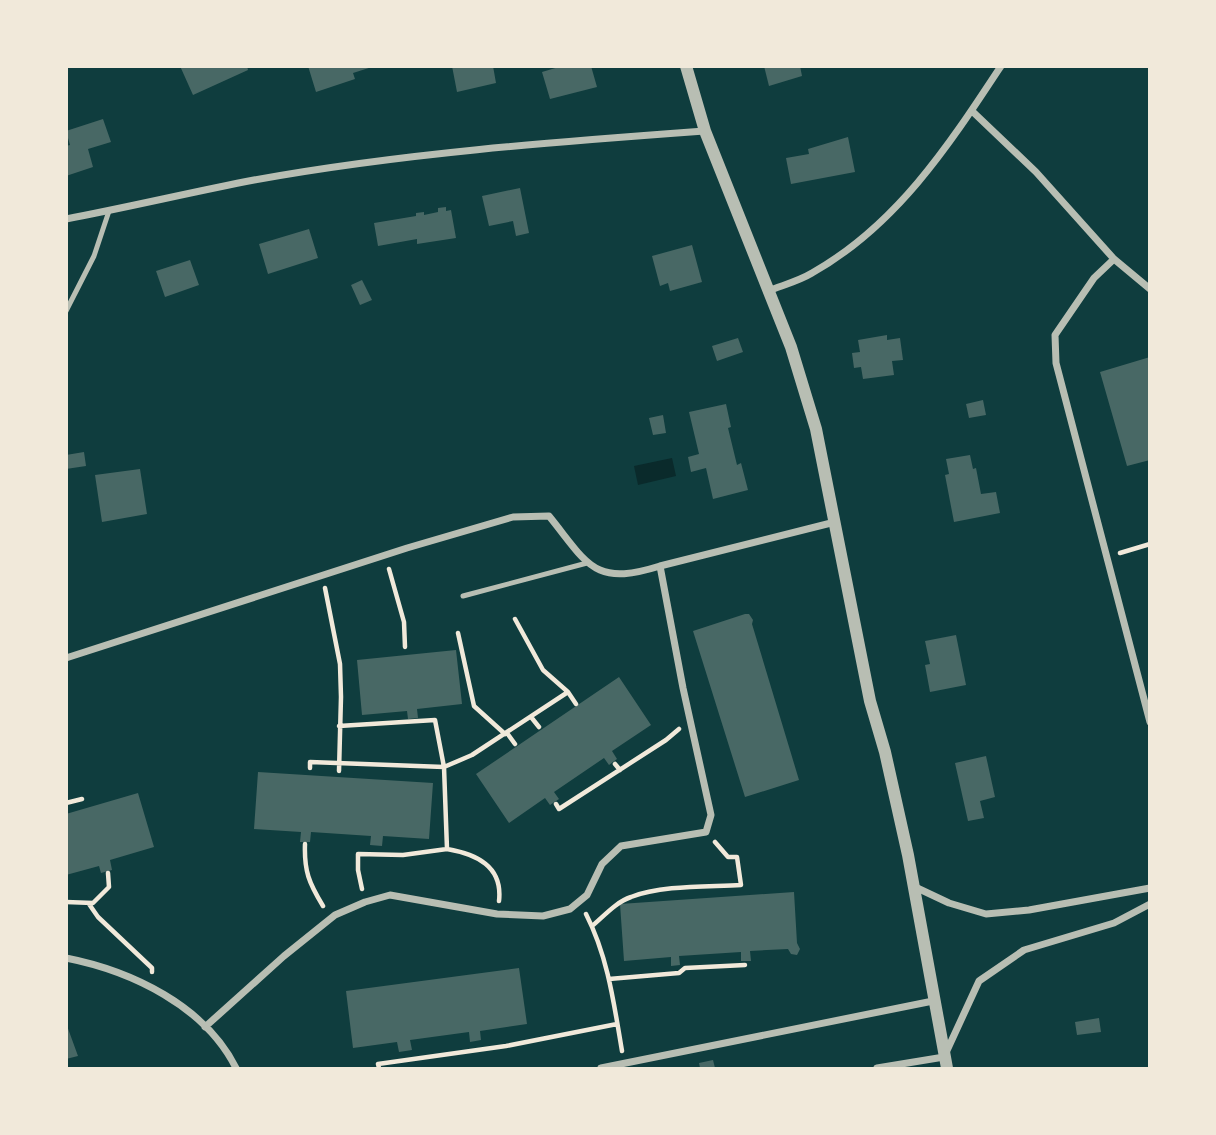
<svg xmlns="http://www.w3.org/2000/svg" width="1216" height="1135" viewBox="0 0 1216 1135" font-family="Manrope,sans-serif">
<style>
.water{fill:#0a2a2b}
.building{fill:#486865}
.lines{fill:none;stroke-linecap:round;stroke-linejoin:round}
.path{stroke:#f1e9da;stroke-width:4.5}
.service{stroke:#b8beb3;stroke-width:5}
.minor{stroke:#b8beb3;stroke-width:7}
.tertiary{stroke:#b8beb3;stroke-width:12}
</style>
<rect width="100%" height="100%" fill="#0f3d3e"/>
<!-- water -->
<path class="water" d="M672 458 676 476 638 485 634 466Z"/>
<!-- building -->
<path class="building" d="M180 66H247L248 70 193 95Z
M308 66H372V67L353 73 355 79 316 92Z
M452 66H493L496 83 457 92Z
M562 66H591L597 87 550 99 542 72Z
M764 66H800L802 76 769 86Z
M103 119 111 142 88 149 93 167 66 176V146L70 145 66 131Z
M848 137 855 172 791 184 786 158 809 154 808 149Z
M520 188 529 233 516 236 513 221 489 226 482 196Z
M446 207V211L451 210 456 238 417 244V239L378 246 374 223 416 216V213L424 212V215L438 212V208Z
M309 229 318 258 268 274 259 244Z
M692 245 702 282 670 291 668 283 660 286 652 256Z
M190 260 199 285 165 297 156 271Z
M362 280 372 300 360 305 351 285Z
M887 335V340L900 338 903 360 892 361 894 375 863 379 861 367 854 368 852 353 860 352 858 340Z
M738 338 743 352 717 361 712 346Z
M1150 357V460L1127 466 1100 372Z
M983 400 986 415 969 418 966 404Z
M726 404 731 427 728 428 737 465 741 463 748 490 713 499 706 468 691 472 688 457 699 454 689 412Z
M663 415 666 433 653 435 649 418Z
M84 452 86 466 66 469V455Z
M970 455 973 469 976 468 981 494 996 492 1000 513 954 522 945 475 949 474 946 459Z
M140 469 147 514 102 522 95 475Z
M745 614H749L753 620 752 624 799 780 745 797 693 631Z
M956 635 966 685 930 692 925 665 930 664 925 641Z
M456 650 462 704 417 709 418 718 408 719 407 711 362 715 357 660Z
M619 677 651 725 612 751 617 759 609 765 604 758 554 792 559 799 550 805 545 798 509 823 476 774Z
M986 756 995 797 980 801 984 818 968 821 955 763Z
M258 772 433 783 429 839 383 836 382 846 370 845 371 836 311 832 310 842H300L301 832 254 829Z
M138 793 154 847 110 860 112 870 101 873 99 866 66 875V814Z
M794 892 797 943 800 949 797 955 791 954 788 949 750 951 751 961H741V952L679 956 680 965 671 966V957L624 961 620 904Z
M519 968 527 1024 480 1031 481 1040 470 1042 469 1032 410 1040 412 1050 399 1052 397 1042 353 1048 346 991Z
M1099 1018 1101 1032 1077 1035 1075 1022Z
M66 1023 78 1056 66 1059Z
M713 1060 715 1068H700L699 1063Z"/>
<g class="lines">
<!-- path -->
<path class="path" d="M1120 553 1150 544
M389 569 404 622 405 647
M325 588 340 664 341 697 339 771
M515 619 543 670 568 692 576 704
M458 633 474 706 505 734
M531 717 539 727
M339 726 435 720 444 767 447 849C476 854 503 866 499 901
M507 733 515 744
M615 764 620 770
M310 768V762L444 767 472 755 568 692
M66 803 82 799
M556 804 559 809 666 740 679 729
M305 844C304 871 309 883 323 906
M362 889 358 870V854L403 855 447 849
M66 902 93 903 109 887 108 873
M89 904 98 917 152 968V972
M586 914C608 957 614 1004 622 1051
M592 926C604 916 616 902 631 897 662 885 708 887 741 885L737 857H728L715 842
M609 979 679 973 685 968 745 965
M379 1068 378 1064 506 1046 617 1024"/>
<!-- service -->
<path class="service" d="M66 311 94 256 109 211
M463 596 587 563"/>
<!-- minor -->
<path class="minor" d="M972 111 1036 172 1114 259 1150 289
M66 219C129 207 192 192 254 180 403 153 555 142 705 131
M1114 259 1094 278 1055 335 1056 363 1150 722
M768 291C783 285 799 281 812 273 897 225 949 145 1001 66
M660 566 835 522
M66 658 407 548 513 517 549 516C588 564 593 587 660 566L683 688 711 815 706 832 621 846 602 864 587 895 570 909 543 916 497 914 390 895 365 902 335 915 284 956 205 1027
M913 886 949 903 986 914 1029 910 1150 888
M66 958C132 971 205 1006 236 1068
M601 1068 933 1001
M877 1068 944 1057 979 981 1024 950 1114 923 1150 904"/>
<!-- tertiary -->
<path class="tertiary" d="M686 66 705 131 791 347 816 429 870 701 885 752 908 855 947 1068"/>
</g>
<!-- border -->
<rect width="1216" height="1135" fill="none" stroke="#f1e9da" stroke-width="136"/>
</svg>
